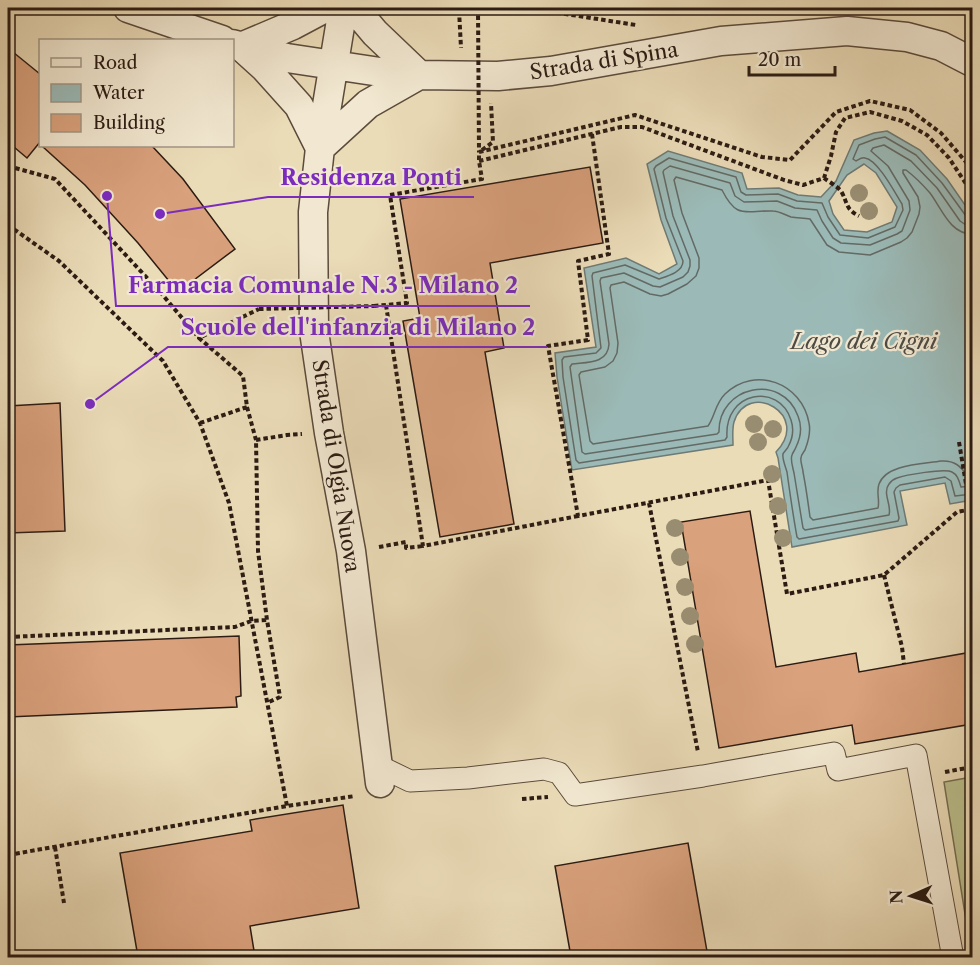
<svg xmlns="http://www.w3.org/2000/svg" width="980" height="965" viewBox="0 0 980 965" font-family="'Libre Caslon Text',serif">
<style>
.green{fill:#bbbf8c;stroke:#736d50;stroke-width:1.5}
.water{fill:#9bbab7;stroke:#6e7a75;stroke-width:1.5;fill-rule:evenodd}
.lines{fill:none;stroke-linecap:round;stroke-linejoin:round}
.shore{stroke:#636a65;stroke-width:1.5}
.building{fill:#d9a17c;stroke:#2b1b13;stroke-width:1.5}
.pedestrian-casing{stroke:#5b4b3c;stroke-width:23}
.minor-casing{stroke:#5b4b3c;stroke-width:31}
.path{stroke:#2b1b13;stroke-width:4;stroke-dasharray:4.5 3;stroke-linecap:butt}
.pedestrian{stroke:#f2e8d1;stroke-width:21}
.minor{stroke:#f2e8d1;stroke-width:28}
.path-bridge{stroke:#2b1b13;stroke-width:4;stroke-dasharray:4.5 3;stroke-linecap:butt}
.tree{fill:#998d71}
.labels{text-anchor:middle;stroke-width:4.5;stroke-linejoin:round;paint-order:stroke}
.street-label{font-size:21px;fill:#2b1b13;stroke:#f2e8d1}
.water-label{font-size:22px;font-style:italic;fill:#4d4b44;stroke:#f2e8d1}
.leader{fill:none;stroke:#7b2cbf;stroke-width:2}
.callout-dot{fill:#7b2cbf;stroke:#f2e8d1;stroke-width:2}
.callout-label{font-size:22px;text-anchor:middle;font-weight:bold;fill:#7b2cbf;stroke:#f2e8d1;stroke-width:4.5;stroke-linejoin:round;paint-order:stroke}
</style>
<rect width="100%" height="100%" fill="#ebdcb8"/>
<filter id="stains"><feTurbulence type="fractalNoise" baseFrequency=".00333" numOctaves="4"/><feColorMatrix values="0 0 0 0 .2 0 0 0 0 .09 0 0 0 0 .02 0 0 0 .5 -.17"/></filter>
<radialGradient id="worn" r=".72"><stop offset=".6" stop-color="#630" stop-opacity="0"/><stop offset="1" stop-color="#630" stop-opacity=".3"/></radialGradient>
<!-- green -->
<path class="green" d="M972 777V958L944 782Z"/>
<!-- water -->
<path class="water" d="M887 131 920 150 947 179 972 215V500L950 504 945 483 900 491 907 525 792 547 778 458 776 452C812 415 748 379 734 422 732 429 733 437 733 445L572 470 557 377 555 353 596 347 584 268 626 258 659 274 677 264 661 220 647 164 668 151 742 173 747 189 779 188 798 195 821 197 836 181 854 140 874 133ZM864 164 876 173 897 207 892 222 867 232 844 230 833 214 829 201 847 175Z"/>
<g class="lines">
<!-- shore -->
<path class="shore" d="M972 218 966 216 942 183 916 155 885 137 875 139 859 145 853 159 856 161C858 160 862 157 865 158 878 160 895 193 902 204L903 210 895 227 868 238 840 235 828 217 822 203 797 201 778 194 746 195 741 192 736 177 669 158 656 166 654 169 666 218 683 261C683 272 668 276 659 279L625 265 593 273 592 276 601 348 596 353 564 357 562 360 563 377 576 460 579 463 725 440 727 437C724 391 779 382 791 420 794 429 793 438 788 447 788 448 783 453 783 454 782 459 786 468 787 472 790 494 793 515 797 537L799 539 898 521 899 518 894 492 896 488 900 485 945 477 951 481 955 496 972 494
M972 225H966L960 221 937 188 911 161 884 145 873 148 871 151 888 166 909 201 910 210 902 231 897 234 870 245 841 243 833 238 822 221 817 210 795 208 777 201 744 202 735 196 730 183 670 166 664 170 663 172 673 216 690 260V266L688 272 683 277 660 287 653 286 624 273 601 278 600 281 609 344C608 364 587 362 572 364L570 367 582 452 585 454 717 434 719 432C718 386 782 372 798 416 802 426 801 437 796 447 795 450 793 452 792 455 790 460 793 468 794 473 797 491 800 510 803 528L805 530 889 515C892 505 882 493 889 484 891 481 894 479 897 478 905 475 945 468 952 472 958 475 959 481 961 487L972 486
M972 234C950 234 942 209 930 193 923 185 914 176 906 170H903V173L918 197 920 207 919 214 912 232 907 238 901 242 870 255 839 252 827 245 810 219C804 218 797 218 791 217 785 215 779 211 773 211 745 210 737 220 722 190L676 177 674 180 682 213 699 258V268L696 276 687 284 668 294 661 296 650 294 624 282 611 285 610 288 618 343 617 353 613 361 605 367 581 372 579 375 590 441 593 444 708 426C715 416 715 404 725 394 755 365 802 383 809 423 811 432 808 442 805 450 803 453 801 455 801 458 800 462 803 468 803 472 806 487 808 502 810 517L813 520 878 508C880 500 876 492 879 484 886 464 923 464 941 461 954 460 961 466 968 477H972"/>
</g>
<!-- building -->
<path class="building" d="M8 48 40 74V142L27 158 8 142Z
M42 146H152L183 179 235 249 178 292 138 243 85 185Z
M590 167 603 243 490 263 504 348 485 352 514 524 440 537 403 321 420 318 400 199Z
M60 403 65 531 8 533V406Z
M750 511 776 667 856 653 859 672 972 652V724L855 744 852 725 719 748 681 522Z
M239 636 241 696 236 697 237 707 8 717V645Z
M343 805 359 908 250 926 255 957H138L120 853 252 831 250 820Z
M688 843 708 957H571L555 866Z"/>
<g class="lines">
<defs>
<path id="pedestrian" d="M377 765 410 781 468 778 544 769 559 773 575 795 703 776 834 753 838 770 916 755 953 958"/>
<path id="minor" d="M128 8 222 40
M343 8 320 148 313 212 314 331 329 433 351 551 380 783
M232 44 287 58 380 72 419 75 498 76 551 71 721 41 847 31 907 37 941 46 972 62
M241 47 293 25 325 8
M243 48 264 67 299 106 320 148 368 104 419 75 375 33 354 8"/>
</defs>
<!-- pedestrian casing -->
<use href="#pedestrian" class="pedestrian-casing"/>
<!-- minor casing -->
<use href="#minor" class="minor-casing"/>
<!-- path -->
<path class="path" d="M527 8 636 25
M459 10 461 48
M592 134 609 254 578 261 588 340 548 346 578 516 768 480 787 594 884 575 957 512 972 509
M482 150 493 142 491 103
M479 152 635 115 762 157 790 160 836 112 870 101 910 110 941 133 966 162 972 173
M479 161 621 127H642L784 180 803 185 824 178 831 156 836 132 845 118 870 112 902 121 927 135 949 158 972 193
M8 166 55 179 161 293 199 338
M824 178C829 182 837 186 841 191 848 203 845 209 859 216
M8 225 59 261 163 361 200 423 229 503 287 806
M386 305 423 546 578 516
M374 306 407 303 390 195 482 179 479 161V152
M247 407 256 440 258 551 267 620 280 697 269 702
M200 423 247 407 243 376 199 338 259 309
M256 440 287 435 302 434
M959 442 966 484
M649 503 698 752
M379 547 406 542V548L423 546
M884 575 902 647 904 664
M8 637 235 627 251 621 267 620
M945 772 972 767
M522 799 548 797
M55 847 64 903
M8 855 287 806 355 796"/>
<!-- pedestrian -->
<use href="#pedestrian" class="pedestrian"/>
<!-- minor -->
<use href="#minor" class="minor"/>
<!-- path-bridge -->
<path class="path-bridge" d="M478 8 479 152
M259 309 374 306"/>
</g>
<!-- trees -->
<g class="tree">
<circle cx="859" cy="193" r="9"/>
<circle cx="869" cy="211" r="9"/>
<circle cx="754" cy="424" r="9"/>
<circle cx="773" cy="429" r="9"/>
<circle cx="758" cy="442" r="9"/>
<circle cx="772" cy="474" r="9"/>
<circle cx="778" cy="506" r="9"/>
<circle cx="675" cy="528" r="9"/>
<circle cx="783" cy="538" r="9"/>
<circle cx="680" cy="557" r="9"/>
<circle cx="685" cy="587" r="9"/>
<circle cx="690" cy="616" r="9"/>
<circle cx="695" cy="644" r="9"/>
</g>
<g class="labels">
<!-- street labels -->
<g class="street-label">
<text transform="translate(604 61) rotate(-9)" y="7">Strada di Spina</text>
<text transform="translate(336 466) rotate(81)" y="7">Strada di Olgia Nuova</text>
</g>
<!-- water labels -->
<g class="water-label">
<text x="864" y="349">Lago dei Cigni</text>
</g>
</g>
<!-- callouts -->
<path class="leader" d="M160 214L268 197H474M107 196L116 306H530M90 404L168 347H547"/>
<g class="callout-dot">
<circle cx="160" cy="214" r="6"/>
<circle cx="107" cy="196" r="6"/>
<circle cx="90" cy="404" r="6"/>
</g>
<g class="callout-label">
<text x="371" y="185">Residenza Ponti</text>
<text x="323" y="293">Farmacia Comunale N.3 - Milano 2</text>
<text x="358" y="335">Scuole dell'infanzia di Milano 2</text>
</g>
<!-- margin -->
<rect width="980" height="965" fill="none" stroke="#ebdcb8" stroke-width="30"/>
<rect x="9" y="9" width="962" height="947" fill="none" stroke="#2b1b13" stroke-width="3"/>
<rect x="15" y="15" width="950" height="935" fill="none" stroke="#2b1b13" stroke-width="1.5"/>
<!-- legend -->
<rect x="39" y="39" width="195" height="108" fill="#f2e8d1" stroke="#a29685" stroke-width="1.5"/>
<rect x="51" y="58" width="30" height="9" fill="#f2e8d1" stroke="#a29685" stroke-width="1.5"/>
<text x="93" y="69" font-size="18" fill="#2b1b13">Road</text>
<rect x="51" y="84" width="30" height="18" fill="#9bbab7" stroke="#a29685" stroke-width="1.5"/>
<text x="93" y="99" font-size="18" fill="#2b1b13">Water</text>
<rect x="51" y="114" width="30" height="18" fill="#d9a17c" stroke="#a29685" stroke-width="1.5"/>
<text x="93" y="129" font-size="18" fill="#2b1b13">Building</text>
<!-- north arrow -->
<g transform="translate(911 896) rotate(267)" stroke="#f2e8d1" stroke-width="4.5" paint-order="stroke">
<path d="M0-4.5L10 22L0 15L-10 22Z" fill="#2b1b13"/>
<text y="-9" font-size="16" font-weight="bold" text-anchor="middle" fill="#2b1b13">N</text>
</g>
<!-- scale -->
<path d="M749 66v9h86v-9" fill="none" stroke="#2b1b13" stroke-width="3"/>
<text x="758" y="66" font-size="18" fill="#2b1b13" stroke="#f2e8d1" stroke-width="4.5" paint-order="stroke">20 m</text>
<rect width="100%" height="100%" filter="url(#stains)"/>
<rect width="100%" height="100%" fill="url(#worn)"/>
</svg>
